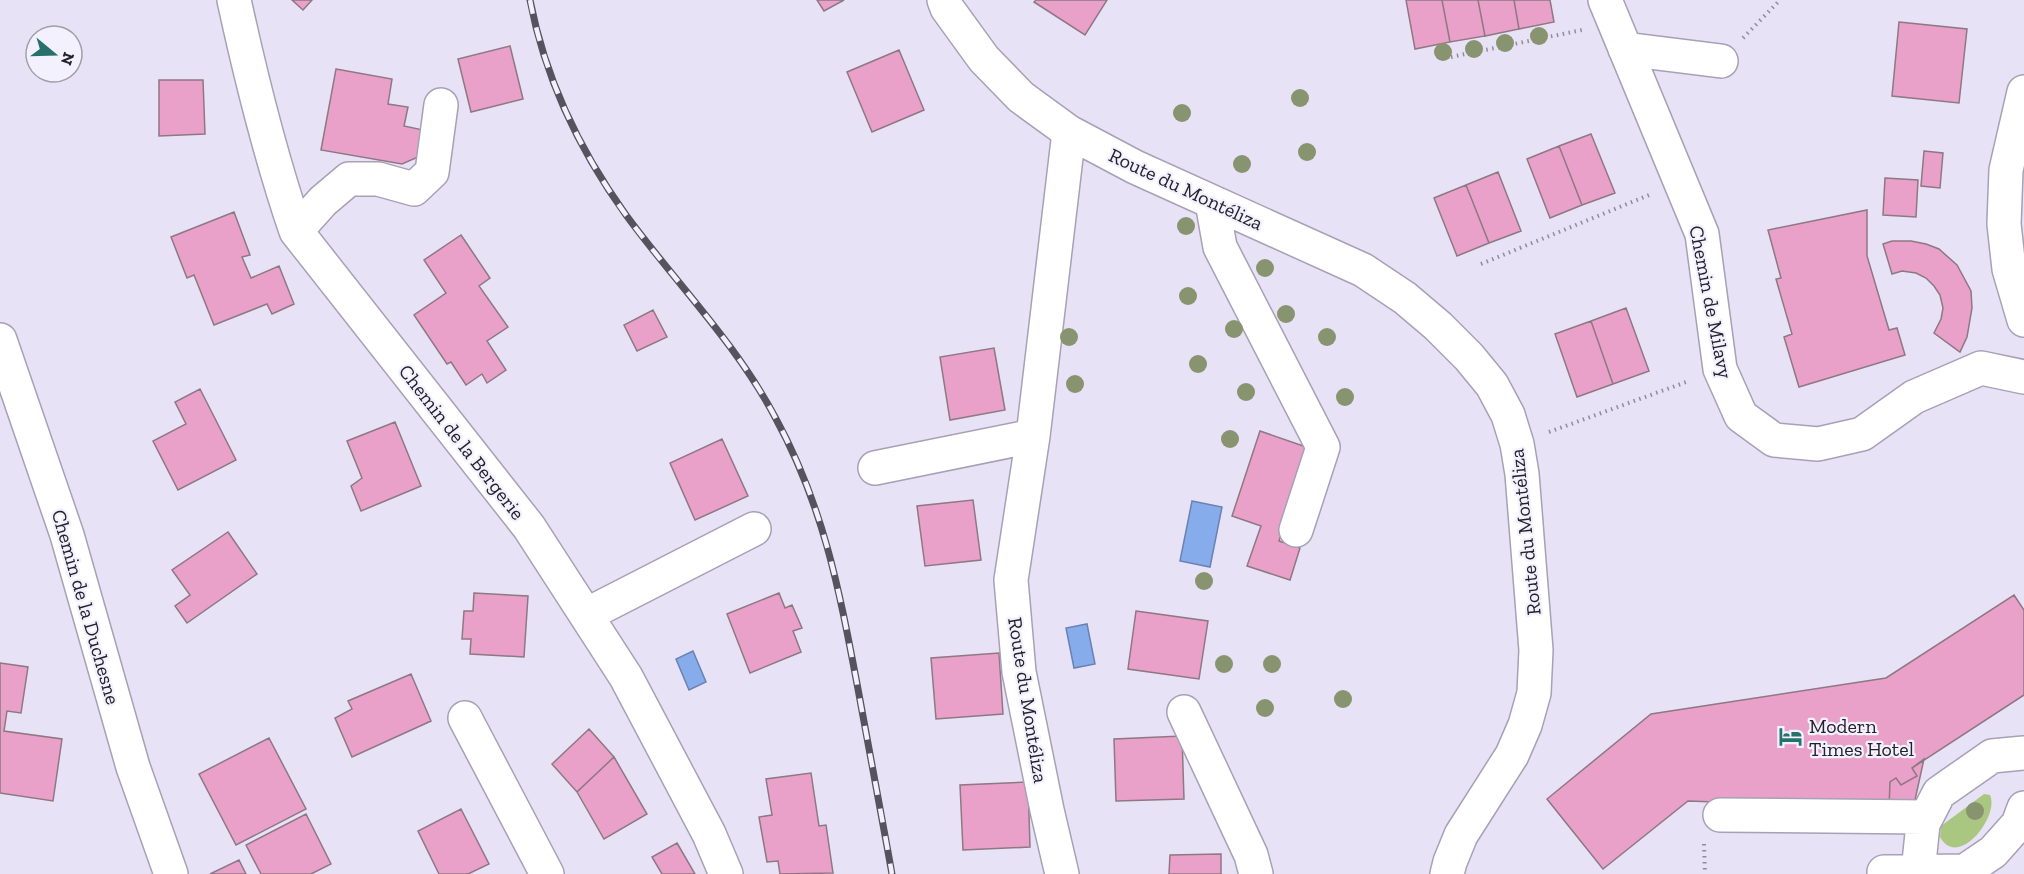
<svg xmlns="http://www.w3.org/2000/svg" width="2024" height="874" viewBox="0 0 2024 874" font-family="'Zilla Slab',serif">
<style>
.green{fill:#aac781}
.water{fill:#87aceb;stroke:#6982b1;stroke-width:1.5}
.building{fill:#eaa1c9;stroke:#8d7883;stroke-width:1.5}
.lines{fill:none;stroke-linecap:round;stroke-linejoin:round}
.minor-casing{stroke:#a6a1b5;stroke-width:36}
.path{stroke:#908c9b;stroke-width:4;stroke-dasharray:1.5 4.5;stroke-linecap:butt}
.minor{stroke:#fff;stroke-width:33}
.rail-casing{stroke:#56535e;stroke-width:7}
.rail{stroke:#f4f1fe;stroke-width:4.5;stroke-dasharray:14;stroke-linecap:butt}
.tree{fill:#88936f}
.labels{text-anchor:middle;stroke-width:4.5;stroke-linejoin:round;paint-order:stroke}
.street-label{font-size:20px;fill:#232129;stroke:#f4f1fe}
.poi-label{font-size:20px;fill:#232129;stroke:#f4f1fe;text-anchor:start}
</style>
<rect width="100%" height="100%" fill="#e8e2f7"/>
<!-- green -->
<path class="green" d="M1984 794 1990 795C2000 816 1958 870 1940 837L1941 826Z"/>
<!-- water -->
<path class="water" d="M1192 501 1222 507 1210 567 1180 561Z
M1087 624 1095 664 1074 668 1066 628Z
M693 651 706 682 689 690 676 659Z"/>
<!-- building -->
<path class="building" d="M292 0H312L303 10Z
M817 0H844L824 11Z
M1036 0H1107L1085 35 1034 2Z
M1406 0H1442L1450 42 1415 49Z
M1442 0H1478L1485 36 1450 42Z
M1478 0H1514L1519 29 1485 36Z
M1514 0H1550L1554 22 1519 29Z
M1899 22 1967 29 1959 103 1892 96Z
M510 46 523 99 471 112 458 59Z
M899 50 924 110 872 132 847 72Z
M336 69 392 79 388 104 408 107 404 126 423 130 418 157 402 164 321 150Z
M159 80H203L205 134 159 136Z
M1591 134 1615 193 1582 205 1559 146Z
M1559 146 1582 205 1550 218 1527 159Z
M1924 151 1943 153 1940 188 1921 186Z
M1498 172 1521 231 1489 243 1466 185Z
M1885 178 1918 180 1916 217 1883 215Z
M1466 185 1489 243 1457 256 1434 198Z
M1867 210V256L1889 330 1897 328 1905 355 1799 387 1784 337 1792 334 1776 279 1781 278 1768 230Z
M234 212 250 255 242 257 251 278 279 266 294 304 272 314 267 304 214 325 194 275 187 278 171 237Z
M461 235 490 278 479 286 508 327 487 341 506 370 487 383 482 374 466 385 451 362 447 364 414 315 446 293 424 260Z
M1892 241H1911L1926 244 1939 249 1957 265 1971 291 1972 308 1967 337 1960 352 1934 333 1941 319 1943 308 1940 295 1934 286 1926 278 1916 273 1902 271 1892 274 1883 244Z
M1626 308 1649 371 1613 384 1591 321Z
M653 310 667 337 637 351 624 325Z
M1591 321 1613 384 1577 397 1555 334Z
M994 348 1005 410 950 420 940 357Z
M200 389 236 460 178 490 153 441 186 424 175 402Z
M395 422 421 486 361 511 351 486 362 478 347 441Z
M1260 431 1309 448 1279 541 1300 548 1290 580 1247 566 1261 526 1232 516Z
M722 439 748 496 695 520 670 463Z
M973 500 981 560 925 566 917 506Z
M228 532 257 574 187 623 175 606 190 595 172 570Z
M474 593 528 596 524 657 470 654 471 639H462L464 611H473Z
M779 593 785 608 792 605 802 628 793 631 801 652 750 673 727 614Z
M2014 595 2024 610V695L1912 768 1917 776 1901 785 1896 778 1890 782 1889 808 1688 801 1603 869 1547 799 1651 714 1886 678Z
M1136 611 1208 621 1199 679 1128 669Z
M999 653 1003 714 936 719 931 658Z
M0 663 28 667 21 713 7 711 4 731 62 739 53 801 0 793Z
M411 674 431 721 352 757 335 718 352 709 348 701Z
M589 729 614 757 577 792 552 764Z
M1182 736 1184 799 1116 801 1114 739Z
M269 738 306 809 236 845 199 774Z
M614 757 647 814 604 839 577 792Z
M1924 759 1913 809 1889 808 1890 782 1896 778 1901 785 1917 776 1912 768Z
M811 773 819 826 826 825 833 873 780 874 778 861 767 862 759 817 772 815 766 779Z
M1028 782 1030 847 963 850 960 785Z
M461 809 489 864 468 874H439L418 831Z
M306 814 331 864 311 874H261L246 845Z
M677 843 695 874H662L652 857Z
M1221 854V874H1169L1170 855Z
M239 860 246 874H210Z"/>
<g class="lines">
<defs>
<path id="minor" d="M234 0C251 78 270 155 296 231L529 527 626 677 709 834 726 874
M944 0 947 8 984 59 1021 97 1069 132 1135 167 1363 270 1405 298 1438 326 1469 357 1492 385 1508 415 1517 444 1522 474 1536 650 1534 693 1525 725 1512 755 1461 835 1450 862 1447 874
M1605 0 1702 234 1720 369 1741 416 1774 440 1818 444 1862 434 1914 397 1981 368 2024 377
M1625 49 1721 61
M2024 92 2006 170 2004 224 2009 269 2024 320
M1212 202 1220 247 1323 447 1296 530
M296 231 323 201 349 179H378L414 189 432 172 441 105
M0 340 67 535 133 767 171 874
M875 468 1033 436
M586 615 754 529
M1184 712 1251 855 1256 874
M465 718 547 874
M1720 815 1926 817
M1884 872 1965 871 1993 852 2018 824 2024 808
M1918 872 1923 824 1939 793 1992 756 2024 753
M1062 874 1047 810 1019 672 1011 580 1033 436 1069 132"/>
</defs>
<!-- minor casing -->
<use href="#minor" class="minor-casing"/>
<!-- path -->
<path class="path" d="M1743 38 1780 0
M1451 57 1582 30
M1481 264 1649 195
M1549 432 1689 381
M1704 844 1705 874"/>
<!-- minor -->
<use href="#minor" class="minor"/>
<defs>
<path id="rail" d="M530 0C545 78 580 151 626 215 675 282 736 343 775 417 824 507 839 589 858 689 869 750 881 812 892 874"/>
</defs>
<!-- rail casing -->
<use href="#rail" class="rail-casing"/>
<!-- rail -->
<use href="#rail" class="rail"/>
</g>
<!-- trees -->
<g class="tree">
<circle cx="1539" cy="36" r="9"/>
<circle cx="1505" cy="43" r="9"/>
<circle cx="1474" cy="49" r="9"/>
<circle cx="1443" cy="52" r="9"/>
<circle cx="1300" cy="98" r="9"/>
<circle cx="1182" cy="113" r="9"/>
<circle cx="1307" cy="152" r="9"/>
<circle cx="1242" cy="164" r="9"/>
<circle cx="1186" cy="226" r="9"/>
<circle cx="1265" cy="268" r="9"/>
<circle cx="1188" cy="296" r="9"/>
<circle cx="1286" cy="314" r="9"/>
<circle cx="1234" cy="329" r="9"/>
<circle cx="1069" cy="337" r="9"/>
<circle cx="1327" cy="337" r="9"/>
<circle cx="1198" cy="364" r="9"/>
<circle cx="1075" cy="384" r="9"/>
<circle cx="1246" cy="392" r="9"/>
<circle cx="1345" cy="397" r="9"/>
<circle cx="1230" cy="439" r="9"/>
<circle cx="1204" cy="581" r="9"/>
<circle cx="1224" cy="664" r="9"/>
<circle cx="1272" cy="664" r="9"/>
<circle cx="1343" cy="699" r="9"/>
<circle cx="1265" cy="708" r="9"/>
<circle cx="1975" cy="811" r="9"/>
</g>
<!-- icons -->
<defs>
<symbol id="hotel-bare" viewBox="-9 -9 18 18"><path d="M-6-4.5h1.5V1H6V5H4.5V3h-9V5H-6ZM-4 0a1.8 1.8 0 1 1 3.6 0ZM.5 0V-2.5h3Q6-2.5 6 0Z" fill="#27716d" stroke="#f4f1fe" stroke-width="2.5" paint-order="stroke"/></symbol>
</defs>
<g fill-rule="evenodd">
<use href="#hotel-bare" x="1774" y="720" width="33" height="33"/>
</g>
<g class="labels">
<!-- street labels -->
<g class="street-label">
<text transform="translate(1186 189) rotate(25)" y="7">Route du Montéliza</text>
<text transform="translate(1711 302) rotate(79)" y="7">Chemin de Milavy</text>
<text transform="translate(462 442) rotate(52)" y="7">Chemin de la Bergerie</text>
<text transform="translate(1525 532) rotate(-96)" y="7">Route du Montéliza</text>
<text transform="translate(86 607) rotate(74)" y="7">Chemin de la Duchesne</text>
<text transform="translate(1028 700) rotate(81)" y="7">Route du Montéliza</text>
</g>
<!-- poi labels -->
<g class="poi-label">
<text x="1809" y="733">Modern<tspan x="1809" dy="23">Times Hotel</tspan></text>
</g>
</g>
<!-- north arrow -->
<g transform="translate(54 54) rotate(109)"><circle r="28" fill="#f4f1fe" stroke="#a09ea9" stroke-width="1.5"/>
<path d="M0-4.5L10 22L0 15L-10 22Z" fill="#27716d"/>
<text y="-9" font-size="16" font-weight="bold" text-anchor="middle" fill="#232129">N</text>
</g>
</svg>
